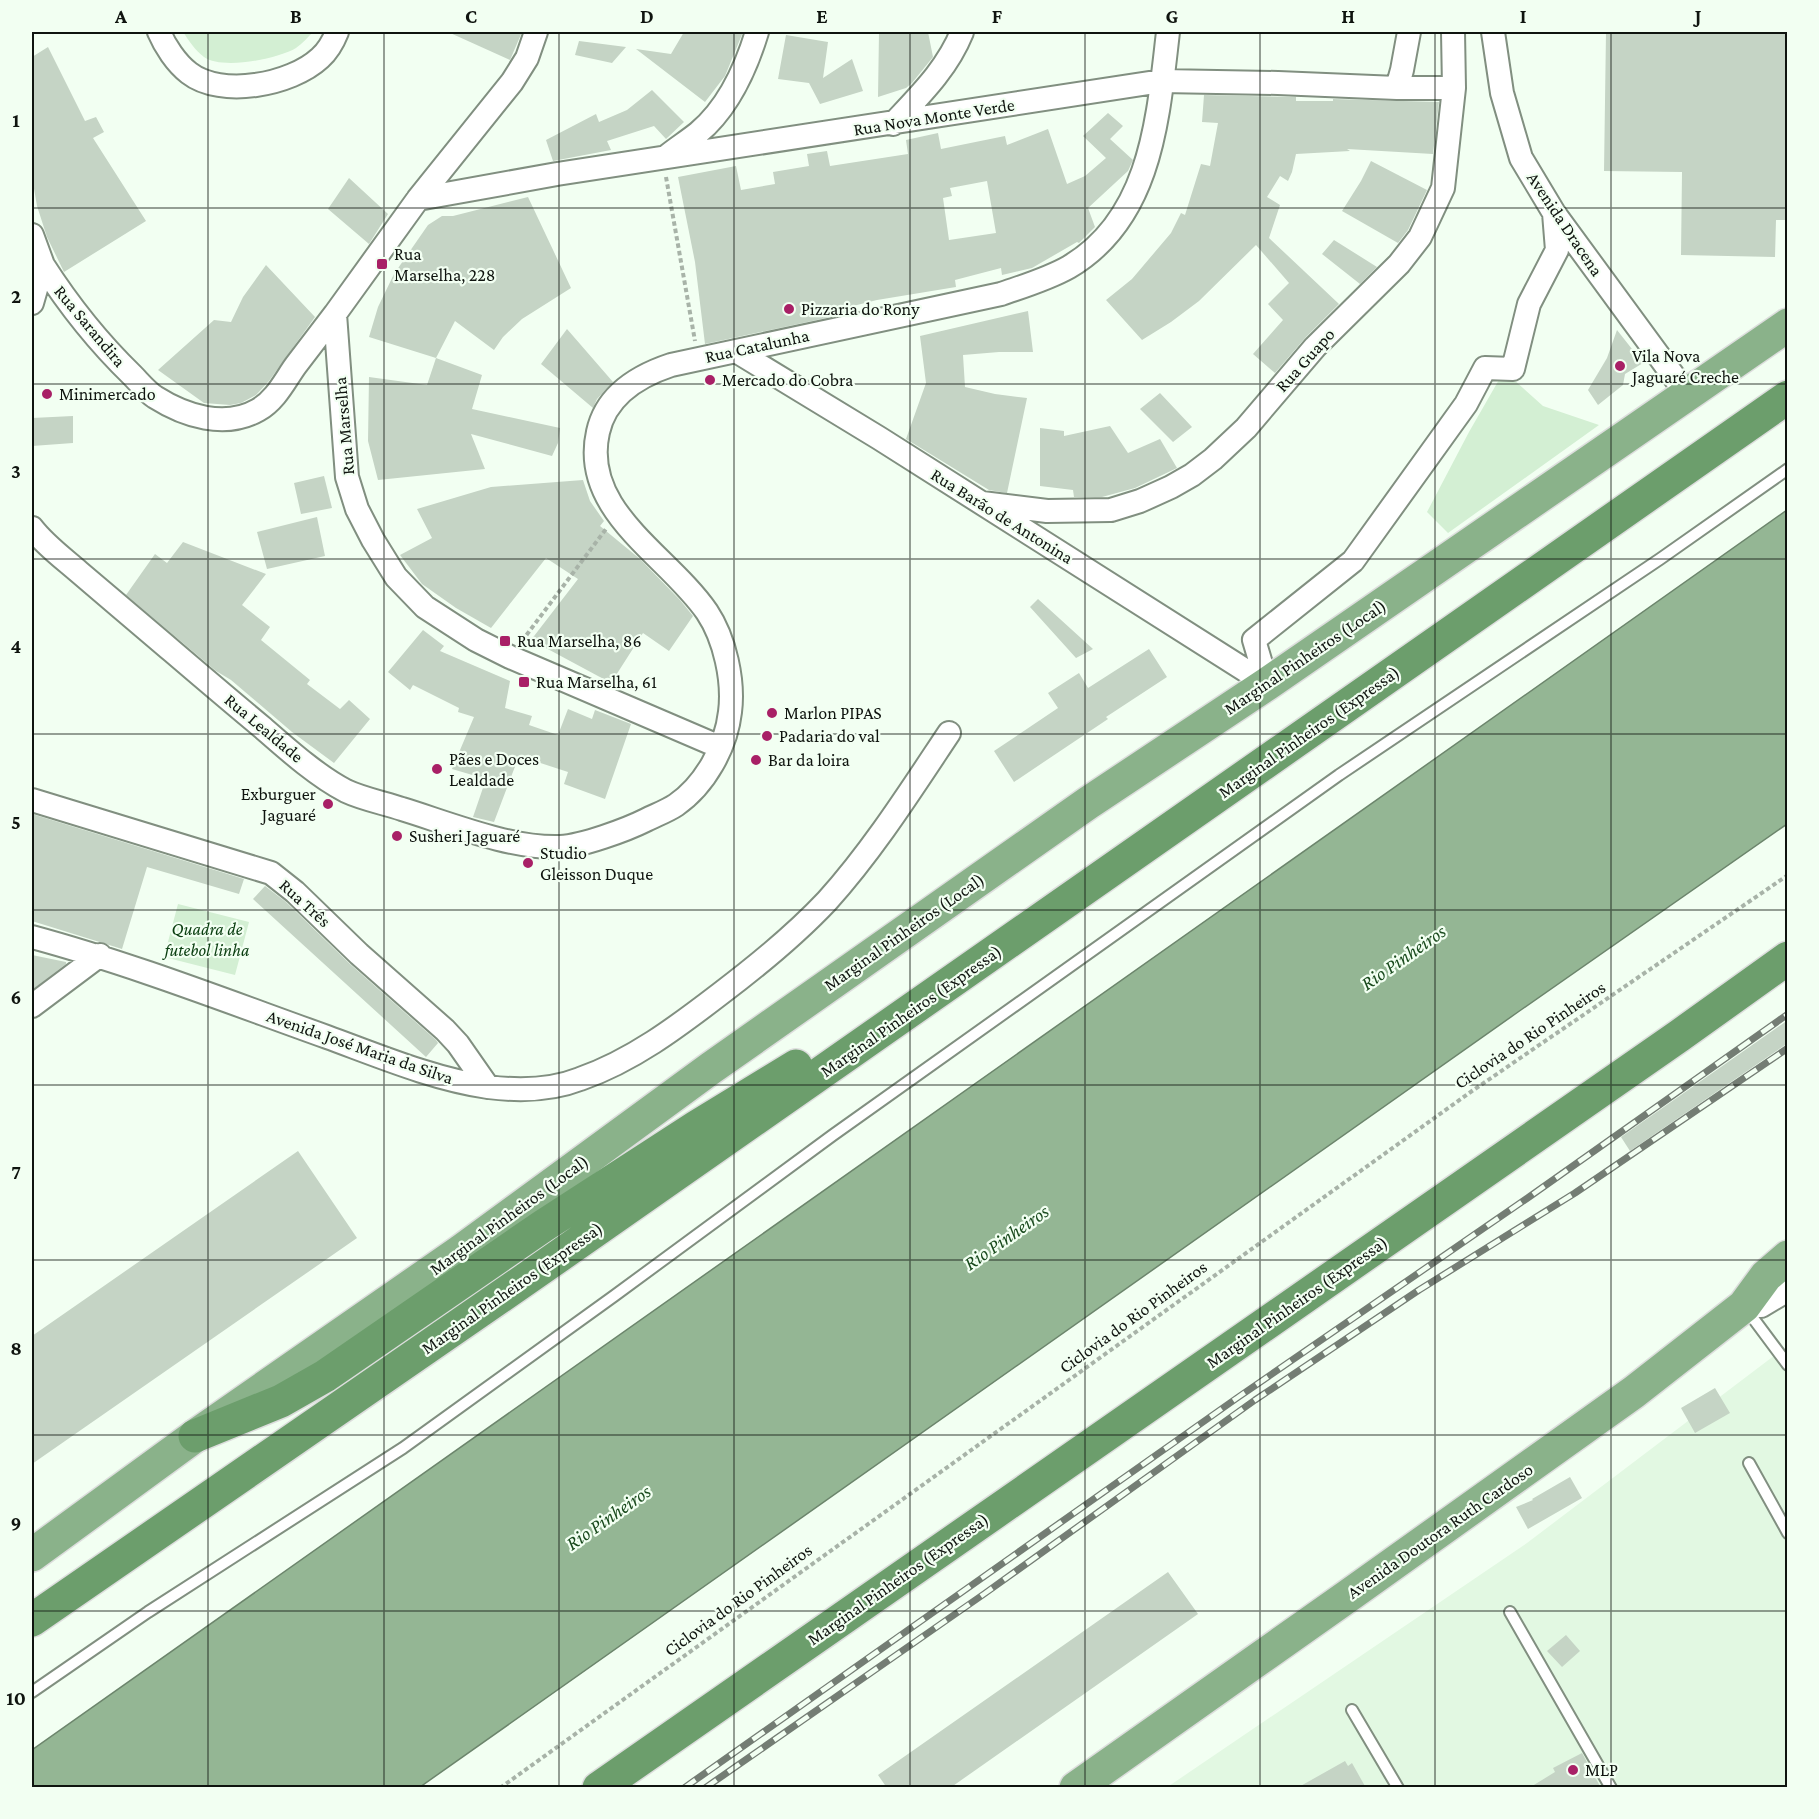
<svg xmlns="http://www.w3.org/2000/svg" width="1819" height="1819" viewBox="0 0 1819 1819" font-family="'Crimson Pro',serif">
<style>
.built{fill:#e2f8e2}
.green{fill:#d3efd3}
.water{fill:#94b694;stroke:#6c856c;stroke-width:1.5}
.building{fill:#c5d4c5;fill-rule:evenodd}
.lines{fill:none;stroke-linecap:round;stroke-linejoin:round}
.service-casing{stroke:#818f80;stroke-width:14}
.minor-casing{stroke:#818f80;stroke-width:26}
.trunk-casing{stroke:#dddedd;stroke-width:36}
.motorway-casing{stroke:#dddedd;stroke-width:36}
.path{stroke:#a8b3a8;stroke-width:4;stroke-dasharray:4.5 3;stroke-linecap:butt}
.service{stroke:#fff;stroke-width:10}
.minor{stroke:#fff;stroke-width:22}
.trunk{stroke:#8ab28a;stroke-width:33}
.motorway{stroke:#6c9e6c;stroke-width:33}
.rail-casing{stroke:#747d74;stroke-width:7}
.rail{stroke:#f2fff2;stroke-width:4.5;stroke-dasharray:14;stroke-linecap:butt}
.grid{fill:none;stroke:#0f140f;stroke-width:1.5;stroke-opacity:0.55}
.poi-dot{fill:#a82066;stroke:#f2fff2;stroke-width:2}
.labels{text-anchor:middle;stroke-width:4.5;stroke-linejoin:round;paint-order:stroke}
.street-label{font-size:18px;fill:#0f140f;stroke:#f2fff2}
.poi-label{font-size:18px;fill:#0f140f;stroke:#f2fff2;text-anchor:start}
.park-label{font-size:18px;font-style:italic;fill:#093d0f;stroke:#f2fff2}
.water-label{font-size:20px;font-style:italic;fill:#1a4b1e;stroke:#f2fff2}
.neatline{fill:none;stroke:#0f140f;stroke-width:2}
.grid-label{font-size:20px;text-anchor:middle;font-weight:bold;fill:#0f140f}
</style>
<rect width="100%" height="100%" fill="#f2fff2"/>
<!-- built -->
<path class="built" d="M1787 1346V1787L1166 1788 1527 1543Z"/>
<!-- green -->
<path class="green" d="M183 32H313C308 37 302 44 296 48 278 59 222 70 204 57 195 50 189 41 183 32Z
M1504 371 1543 406 1599 425 1448 533 1427 512 1469 432Z
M178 904 249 922 235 975 164 957Z"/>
<!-- water -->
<path class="water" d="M1787 510V824L1518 1012 420 1787H32V1750Z"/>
<!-- building -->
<path class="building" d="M448 32H522L510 60Z
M684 32H743L725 76 705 102 636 49 671 54Z
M879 32H928L933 57 912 83 906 88 878 97Z
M1606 32H1788V220H1776L1775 257 1681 255 1682 172 1604 171Z
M786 35 828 42 823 78 852 59 863 91 820 104 809 83 778 79Z
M579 41 626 47 612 63 575 55Z
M48 47 85 121 96 117 104 132 93 138 146 221 64 272 47 237 37 206 32 177V57Z
M652 90 684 122 666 139 654 126 607 141 611 150 553 161 546 140 596 114 599 122 627 110Z
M1204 95 1296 97V101H1333V99L1439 102 1433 154 1347 149 1350 151 1296 154 1292 172 1288 181 1280 176 1267 197 1280 205 1269 238 1339 304 1306 337 1275 373 1253 354 1283 320 1268 304 1289 283 1256 245 1199 301 1171 322 1142 340 1106 300 1132 279 1171 233 1181 213 1185 215 1201 164 1210 166 1218 123 1202 122Z
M1108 113 1123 126 1110 139 1133 160 1128 171 1088 208 1095 227 1079 243 1077 242 1032 268 1002 275 1001 268 955 280 956 287 877 300 853 306 854 312 705 344 695 262 678 177 736 166 741 190 775 184 773 172 809 166 807 154 827 151 830 166 908 154 906 140 938 133 941 149 1005 136 1007 145 1048 129 1067 184 1085 176 1106 158 1083 136ZM987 181 996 233 949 240 943 198 952 196 950 188Z
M1371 161 1427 190 1408 230 1398 243 1342 211 1361 181Z
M349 178 388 214 369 244 328 209Z
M528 197 571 288 522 319 503 337 494 350 455 321 436 358 369 337 378 307 394 274 428 225 442 216H453Z
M1334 240 1377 267 1360 284 1322 254Z
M266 265 315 317 269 381 256 395 241 403 230 405 204 403 158 370 214 320 231 322 243 297Z
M1028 311 1033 352H999L963 355 965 387 995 394 1027 398 1007 493 989 490 906 439 926 383 920 336Z
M567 329 613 382 597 399 593 408 541 364Z
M1617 330 1643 363 1625 374 1623 385 1598 405 1588 390 1607 358Z
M436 358 482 375 472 409 560 428 558 443 552 456 471 434 485 469 378 480 368 441 369 377 427 385Z
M1160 393 1192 427 1173 442 1140 409Z
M73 416V443L32 446V418Z
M1110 426 1128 453 1160 439 1177 468 1135 488 1102 497H1074L1073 490 1040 486V428L1064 431V436Z
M324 476 332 508 301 514 294 483Z
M583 480 590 501 604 521 600 526 640 559 680 600 693 616 669 651 643 633 611 683 531 640 578 579 546 558 491 628 456 608 422 584 400 555 432 538 417 509 491 487Z
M317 517 325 556 267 569 257 532Z
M183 542 266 574 242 605 270 627 261 640 310 680 307 684 340 709 349 700 370 719 334 763 292 732 231 680 216 671 126 595 155 554 167 563Z
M1038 599 1093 649 1076 658 1030 607Z
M423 630 444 646 440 651 510 681 505 708 532 716 529 725 558 735 568 709 592 719 595 710 631 724 605 799 564 784 568 772 519 756 494 822 473 817 486 779 452 769 474 717 458 712 459 708 413 685 410 690 388 672Z
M1149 649 1167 677 1106 717 1108 719 1014 782 994 751 1058 708 1048 693 1079 673 1088 688Z
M32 814 244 879 239 894 147 867 122 949 32 921Z
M265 886 286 902 350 964 436 1040 438 1043 426 1057 253 899Z
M32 955 66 962V964L32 990Z
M1788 1020V1043L1630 1151 1621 1137Z
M298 1151 357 1238 32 1464V1336Z
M1715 1388 1730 1413 1695 1433 1681 1408Z
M1570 1477 1582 1498 1528 1529 1516 1507 1533 1500 1532 1499Z
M1168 1572 1198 1614 950 1788H887L878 1775Z
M1566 1635 1580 1651 1562 1667 1547 1651Z
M1582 1753 1601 1788H1529L1555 1772 1553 1768Z
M1345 1761 1348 1766 1352 1763 1366 1788H1297Z"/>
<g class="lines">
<defs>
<path id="service" d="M1747 1310 1788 1365
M1749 1463 1788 1533
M1510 1612 1611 1788
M32 1692 148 1612 403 1448 614 1296 833 1135 1339 775 1660 559 1788 469
M1352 1710 1398 1788"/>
<path id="minor" d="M159 32C165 46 176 63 189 73 221 98 291 85 320 58 328 51 333 42 337 32
M536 32 527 58 512 82 418 199 335 314 347 477 357 509 373 540 396 577 425 607 476 640 510 657 720 747
M1493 32 1502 93 1521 158 1554 213 1686 393
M1397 88 1402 70 1409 32
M893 124C920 95 947 69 962 32
M667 156C677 148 688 141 698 133 728 108 746 68 757 32
M418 199 557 174 1162 81 1278 83 1397 88H1454
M32 235 43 265 32 303
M43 265C68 304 98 342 132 375 139 382 146 391 155 397 185 416 225 429 258 410 276 400 285 380 296 365 309 348 322 331 335 314
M736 351 879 438 1267 684
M982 503 1047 511 1111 510 1140 501 1171 487 1192 475 1213 459 1246 428 1315 347 1399 264 1420 237 1443 188 1454 88 1453 32
M32 528C45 545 63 558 79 572 106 595 132 617 159 640 193 669 228 699 263 728 287 749 317 776 346 791 363 799 384 803 402 809 448 823 511 849 560 847 582 846 626 830 646 820 656 815 667 811 676 805 705 785 726 747 730 712 734 681 725 639 707 612 668 555 580 511 598 432 606 395 638 376 671 365L1001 294C1024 286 1048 279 1069 267 1152 218 1158 117 1168 32
M1267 684 1254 640 1353 561 1466 404 1485 368 1513 369 1529 304 1557 250 1554 213
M32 800 271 873 295 892 359 954 445 1030 458 1044 488 1087
M32 937C132 964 229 1002 327 1037 379 1056 433 1079 488 1087 519 1091 552 1090 580 1079 632 1061 677 1027 720 994 757 966 795 935 827 901 873 850 911 790 949 733
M32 1006 100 955
M1744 1306H1761L1788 1290"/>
<path id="trunk" d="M32 1555 195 1436 461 1251 711 1068 1088 803 1267 684 1788 325
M1076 1788 1348 1596 1634 1392 1744 1306 1766 1276 1788 1257"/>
<path id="motorway" d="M195 1436 281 1401 325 1376 543 1226 696 1127 796 1066
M32 1620 526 1279 1788 397
M599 1788 1679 1036 1788 958"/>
</defs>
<!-- service casing -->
<use href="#service" class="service-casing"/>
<!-- minor casing -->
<use href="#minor" class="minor-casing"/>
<!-- trunk casing -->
<use href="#trunk" class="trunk-casing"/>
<!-- motorway casing -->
<use href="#motorway" class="motorway-casing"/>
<!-- path -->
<path class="path" d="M666 177 695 341
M522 641 606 529
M500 1788 1472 1091 1788 875"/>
<!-- service -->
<use href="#service" class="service"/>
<!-- minor -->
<use href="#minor" class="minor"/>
<!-- trunk -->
<use href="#trunk" class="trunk"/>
<!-- motorway -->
<use href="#motorway" class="motorway"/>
<defs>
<path id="rail" d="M684 1788 1237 1398 1529 1197 1788 1014
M705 1788 984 1594 1255 1400 1419 1290 1575 1193 1788 1048"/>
</defs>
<!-- rail casing -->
<use href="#rail" class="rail-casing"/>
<!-- rail -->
<use href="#rail" class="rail"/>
</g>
<!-- grid -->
<path class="grid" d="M208 32V1788M384 32V1788M559 32V1788M734 32V1788M910 32V1788M1085 32V1788M1260 32V1788M1435 32V1788M1611 32V1788M32 208H1788M32 384H1788M32 559H1788M32 734H1788M32 910H1788M32 1085H1788M32 1260H1788M32 1435H1788M32 1611H1788"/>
<!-- markers -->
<g class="poi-dot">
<rect x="376" y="258" width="12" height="12" rx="3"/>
<circle cx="789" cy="309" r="6"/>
<circle cx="1620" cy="366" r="6"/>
<circle cx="710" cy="380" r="6"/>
<circle cx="47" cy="394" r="6"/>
<rect x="499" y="635" width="12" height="12" rx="3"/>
<rect x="518" y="676" width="12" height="12" rx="3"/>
<circle cx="772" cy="713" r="6"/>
<circle cx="767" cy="736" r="6"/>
<circle cx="756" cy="760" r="6"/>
<circle cx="437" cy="769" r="6"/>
<circle cx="328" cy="804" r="6"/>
<circle cx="397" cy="836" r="6"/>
<circle cx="528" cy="863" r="6"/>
<circle cx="1573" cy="1770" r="6"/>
</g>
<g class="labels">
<!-- street labels -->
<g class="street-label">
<text transform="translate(934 117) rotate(-9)" y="6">Rua Nova Monte Verde</text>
<text transform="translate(1565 224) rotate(56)" y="6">Avenida Dracena</text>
<text transform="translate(90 326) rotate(50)" y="6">Rua Sarandira</text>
<text transform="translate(757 346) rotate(-12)" y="6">Rua Catalunha</text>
<text transform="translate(1305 360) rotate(-48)" y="6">Rua Guapo</text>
<text transform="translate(344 426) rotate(-95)" y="6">Rua Marselha</text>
<text transform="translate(1002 516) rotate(32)" y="6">Rua Barão de Antonina</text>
<text transform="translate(1305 657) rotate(-34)" y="6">Marginal Pinheiros (Local)</text>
<text transform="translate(264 728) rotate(40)" y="6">Rua Lealdade</text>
<text transform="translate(1309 732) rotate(-35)" y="6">Marginal Pinheiros (Expressa)</text>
<text transform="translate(305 903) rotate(42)" y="6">Rua Três</text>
<text transform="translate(904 932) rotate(-35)" y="6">Marginal Pinheiros (Local)</text>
<text transform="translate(911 1011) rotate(-35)" y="6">Marginal Pinheiros (Expressa)</text>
<text transform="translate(1530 1035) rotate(-34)" y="6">Ciclovia do Rio Pinheiros</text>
<text transform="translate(360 1047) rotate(19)" y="6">Avenida José Maria da Silva</text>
<text transform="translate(509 1215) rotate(-36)" y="6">Marginal Pinheiros (Local)</text>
<text transform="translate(512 1288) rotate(-35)" y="6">Marginal Pinheiros (Expressa)</text>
<text transform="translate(1297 1302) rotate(-35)" y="6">Marginal Pinheiros (Expressa)</text>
<text transform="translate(1133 1317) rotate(-36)" y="6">Ciclovia do Rio Pinheiros</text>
<text transform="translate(1440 1531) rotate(-35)" y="6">Avenida Doutora Ruth Cardoso</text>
<text transform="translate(898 1579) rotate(-35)" y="6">Marginal Pinheiros (Expressa)</text>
<text transform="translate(738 1600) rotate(-36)" y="6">Ciclovia do Rio Pinheiros</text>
</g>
<!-- poi labels -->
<g class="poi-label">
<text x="394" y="260">Rua<tspan x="394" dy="21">Marselha, 228</tspan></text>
<text x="801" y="315">Pizzaria do Rony</text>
<text x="1632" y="362">Vila Nova<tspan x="1632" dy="21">Jaguaré Creche</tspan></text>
<text x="722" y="386">Mercado do Cobra</text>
<text x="59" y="400">Minimercado</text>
<text x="517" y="647">Rua Marselha, 86</text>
<text x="536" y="688">Rua Marselha, 61</text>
<text x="784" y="719">Marlon PIPAS</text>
<text x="779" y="742">Padaria do val</text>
<text x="449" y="765">Pães e Doces<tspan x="449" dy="21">Lealdade</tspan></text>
<text x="768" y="766">Bar da loira</text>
<text x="316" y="800" text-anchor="end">Exburguer<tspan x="316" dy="21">Jaguaré</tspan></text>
<text x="409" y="842">Susheri Jaguaré</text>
<text x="540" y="859">Studio<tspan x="540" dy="21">Gleisson Duque</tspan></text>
<text x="1585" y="1776">MLP</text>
</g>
<!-- park labels -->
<g class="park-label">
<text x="207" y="935">Quadra de<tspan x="207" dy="21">futebol linha</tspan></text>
</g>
<!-- water labels -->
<g class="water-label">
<text transform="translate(1403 957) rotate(-35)" y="7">Rio Pinheiros</text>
<text transform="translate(1006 1237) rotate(-35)" y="7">Rio Pinheiros</text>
<text transform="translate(608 1517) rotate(-35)" y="7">Rio Pinheiros</text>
</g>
</g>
<!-- border -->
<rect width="1819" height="1819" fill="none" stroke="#f2fff2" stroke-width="66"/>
<rect x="33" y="33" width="1753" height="1753" class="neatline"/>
<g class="grid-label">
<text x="121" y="23">A</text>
<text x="296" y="23">B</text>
<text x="471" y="23">C</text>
<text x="647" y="23">D</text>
<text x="822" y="23">E</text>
<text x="997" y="23">F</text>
<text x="1172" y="23">G</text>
<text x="1348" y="23">H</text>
<text x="1523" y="23">I</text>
<text x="1698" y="23">J</text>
<text x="16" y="127">1</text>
<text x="16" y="303">2</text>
<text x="16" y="478">3</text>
<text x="16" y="653">4</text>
<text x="16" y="829">5</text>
<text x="16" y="1004">6</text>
<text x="16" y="1179">7</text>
<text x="16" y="1355">8</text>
<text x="16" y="1530">9</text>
<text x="16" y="1705">10</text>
</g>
</svg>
